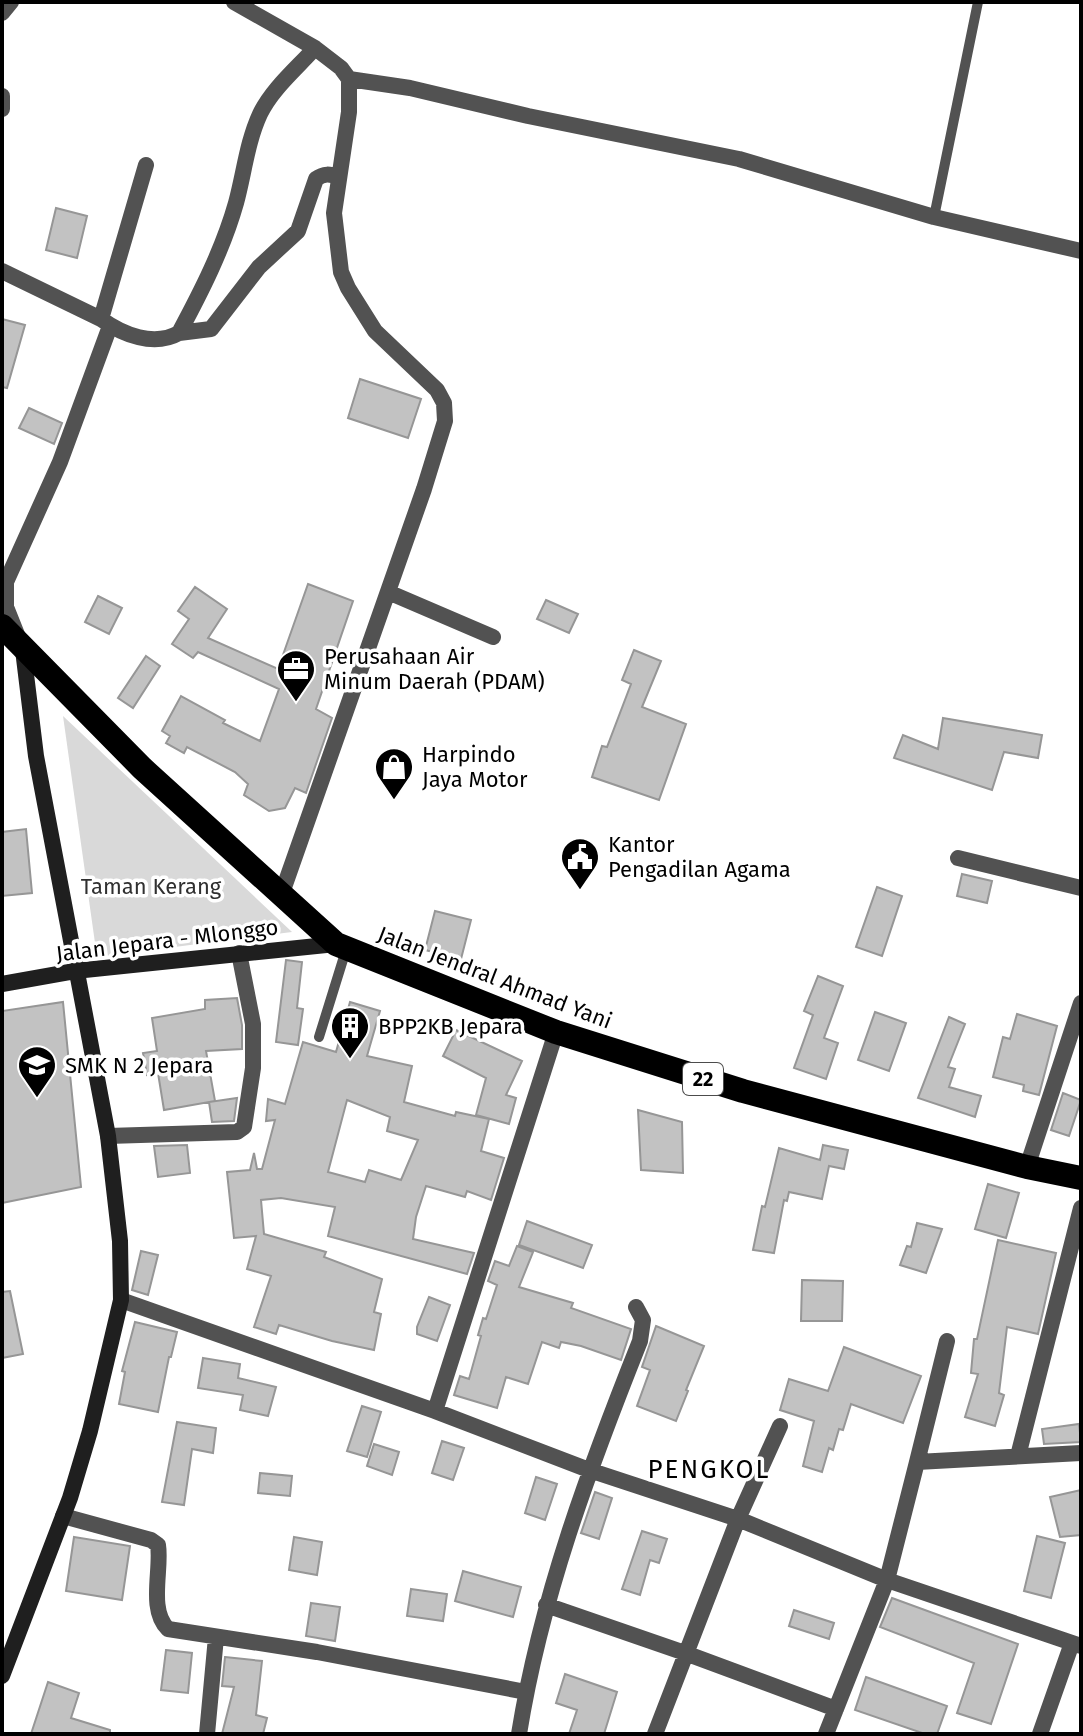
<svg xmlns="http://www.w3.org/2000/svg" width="1083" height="1736" viewBox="0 0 1083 1736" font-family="'Fira Sans',sans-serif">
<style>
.green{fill:#d9d9d9}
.building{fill:#c2c2c2;stroke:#969696;stroke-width:2;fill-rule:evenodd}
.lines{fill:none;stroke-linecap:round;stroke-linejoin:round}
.lane{stroke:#525252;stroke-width:10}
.street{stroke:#525252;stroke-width:16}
.secondary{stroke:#1f1f1f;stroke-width:16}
.highway{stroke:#000;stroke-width:24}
.labels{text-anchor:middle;stroke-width:7;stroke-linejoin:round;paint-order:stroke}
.shield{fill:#fff;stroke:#4c4c4c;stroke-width:2}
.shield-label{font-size:20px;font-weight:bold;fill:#000}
.poi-label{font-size:22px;fill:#000;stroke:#fff;text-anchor:start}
.park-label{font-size:22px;fill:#303030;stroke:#fff}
.street-label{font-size:22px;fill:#000;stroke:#fff}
.quarter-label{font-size:26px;letter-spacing:2px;fill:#000;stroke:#fff}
</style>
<rect width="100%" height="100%" fill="#fff"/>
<!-- green -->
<path class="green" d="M63 716 292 932 97 957Z"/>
<!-- building -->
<path class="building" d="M56 208 87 216 77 258 46 250Z
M2 319 25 325 7 388 2 387Z
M360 379 421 399 408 438 348 418Z
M29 408 62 423 54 444 19 428Z
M308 584 353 601 316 709 332 718 306 793 295 788 285 808 269 811 244 795 248 784 235 772 187 747 184 753 166 743 170 736 162 731 181 696 225 720 223 723 260 741 279 689 198 652 193 658 172 644 189 619 178 611 195 587 227 609 208 638 278 669Z
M98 596 122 608 109 634 85 622Z
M546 600 578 614 569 633 537 619Z
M634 650 661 661 642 707 686 724 659 800 592 777 602 746 607 747 631 684 622 680Z
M146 656 160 666 133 708 118 698Z
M943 718 1042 735 1038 758 1004 752 992 790 894 758 903 735 938 749Z
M26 829 32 893 2 896V832Z
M962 874 992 881 987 903 957 896Z
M877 887 902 896 882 956 856 947Z
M435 911 471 920 461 959 425 950Z
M286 960 302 962 297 1008 303 1009 298 1045 276 1042Z
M818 976 843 986 824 1038 838 1043 826 1079 794 1068 813 1015 804 1011Z
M237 998 242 1025V1049L206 1051 215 1101 164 1110 158 1073 147 1075 143 1053 157 1051 152 1018 205 1009V1000Z
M63 1002 81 1187 2 1203V1011Z
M350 1002 380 1011 367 1056 412 1066 404 1102 455 1116 456 1112 489 1119 481 1151 504 1158 491 1200 467 1191 465 1197 426 1186 416 1217 413 1239 474 1253 467 1274 328 1236 335 1207 281 1198 261 1200 264 1234 326 1252 324 1257 382 1279 374 1312 381 1314 374 1350 332 1341 279 1325 276 1334 254 1327 271 1276 247 1269 256 1236 234 1238 227 1172 250 1170 254 1153 257 1169H262L275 1120 266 1121 268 1099 285 1104 303 1042 336 1052ZM347 1100 390 1117 387 1131 418 1140 401 1180 369 1170 365 1182 328 1172Z
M875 1012 906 1023 889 1071 858 1060Z
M1017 1014 1057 1026 1039 1095 1023 1091 1024 1085 993 1077 1003 1037 1010 1039Z
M949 1017 965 1024 948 1067 955 1069 949 1087 981 1096 975 1117 918 1098Z
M456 1030 522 1061 506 1095 516 1098 509 1124 476 1115 486 1078 443 1056Z
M1063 1093 1081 1100 1069 1136 1051 1130Z
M237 1098 234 1121 212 1122 209 1102Z
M638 1110 682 1122 683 1173 641 1170Z
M187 1145 190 1173 158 1177 154 1146Z
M823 1145 848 1150 844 1169 829 1166 822 1199 789 1192 787 1201 784 1200 774 1253 753 1250 762 1206 765 1207 779 1148 820 1160Z
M988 1184 1019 1193 1006 1238 975 1229Z
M527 1221 592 1245 583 1268 519 1245Z
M917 1223 942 1229 926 1273 900 1265 907 1246 911 1247Z
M998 1240 1056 1253 1038 1334 1007 1327 999 1393 1004 1395 995 1426 965 1417 978 1374 971 1373 974 1339H977Z
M517 1246 533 1252 519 1287 573 1303 571 1308 631 1329 621 1360 581 1346 561 1342 559 1348 542 1342 528 1384 506 1377 497 1408 454 1395 460 1376 469 1379 481 1336 478 1335 483 1318 486 1319 497 1285 488 1281 495 1261 509 1266Z
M141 1251 158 1255 148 1295 132 1290Z
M802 1280 843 1281 842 1321H801Z
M10 1291 23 1354 2 1358V1292Z
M429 1297 450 1305 437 1341 417 1334V1327Z
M135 1322 177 1332 171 1357H169L158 1412 119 1404 125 1372 122 1371Z
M656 1326 704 1346 686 1390 688 1391 676 1421 637 1406 650 1370 642 1367Z
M844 1347 921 1376 903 1423 851 1404 843 1430 839 1429 833 1450 829 1448 822 1472 803 1466 814 1421 780 1410 789 1379 828 1391Z
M203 1358 240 1364 238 1378 276 1387 268 1416 240 1410 243 1395 198 1388Z
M362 1406 381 1412 367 1457 347 1451Z
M177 1422 216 1428 213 1453 192 1449 184 1505 162 1502Z
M1079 1424 1081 1442 1044 1444 1042 1429Z
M442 1441 464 1448 453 1480 432 1473Z
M374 1444 399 1452 392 1475 367 1466Z
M260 1473 292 1476 290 1496 258 1493Z
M536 1477 557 1484 545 1520 525 1513Z
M1081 1490V1535L1060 1537 1050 1497Z
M595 1492 612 1498 599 1539 581 1533Z
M642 1531 667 1539 659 1563 650 1560 640 1595 622 1589Z
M1037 1536 1065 1543 1051 1598 1024 1591Z
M74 1537 130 1546 122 1600 66 1591Z
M294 1537 322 1542 317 1575 289 1570Z
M463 1571 521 1587 513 1617 455 1601Z
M411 1589 447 1594 443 1621 407 1616Z
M892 1598 1018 1644 991 1724 957 1713 974 1663 880 1627Z
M311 1603 340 1607 335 1641 306 1636Z
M794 1610 834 1623 829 1639 789 1626Z
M166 1650 192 1653 188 1693 161 1690Z
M225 1657 262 1661 256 1715 267 1718 263 1734H222L234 1687 222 1686Z
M565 1674 617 1692 604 1734H569L577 1710 556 1703Z
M866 1677 947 1706 937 1734H925L855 1710Z
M48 1682 79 1693 71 1718 110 1730V1734H31Z"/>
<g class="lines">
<!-- lane -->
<path class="lane" d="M934 217 978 2
M319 1037 346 950"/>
<!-- street -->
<path class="street" d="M234 2 315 48 341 68 349 79V112L334 213 341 272 348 288 375 331 437 390 444 403 445 421 424 489 282 893
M2 13 11 2
M349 79 410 88 528 116 739 159 934 217 1081 251
M2 96V109
M2 271 101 319C123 335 154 347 179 333 201 292 223 249 236 203 244 174 247 142 260 114 272 89 296 69 315 48
M101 319 146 165
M179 333 211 329 259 267 298 231 316 179C324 173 330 174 338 177
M388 592 493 637
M18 637 6 607V582L60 462 110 326
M958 858 1081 888
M108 1136 237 1132 244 1127 253 1068V1024L239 953
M1027 1167 1081 1003
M121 1300 435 1411 589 1470 738 1519 887 1580 1081 1646
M435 1411 556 1032
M1018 1456 1081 1208
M917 1462 947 1341
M63 1516 151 1540 158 1545C162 1569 148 1610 168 1629L317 1652 526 1692
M546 1605 685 1653 836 1709
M207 1734 216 1637
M519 1734C541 1597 589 1469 640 1341L643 1320 636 1307
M655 1734 738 1519 780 1426
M826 1734 887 1580 917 1462 1081 1453
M1040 1734 1072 1643"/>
<!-- secondary -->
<path class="secondary" d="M2 984 75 971 336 944
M2 1676 70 1498 90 1431 121 1300 120 1241 108 1136 36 756 23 650"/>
<!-- highway -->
<path class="highway" d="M2 626 142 768 336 944 556 1032 743 1091 1027 1167 1081 1178"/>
</g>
<!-- icons -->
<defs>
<symbol id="office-pin" viewBox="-11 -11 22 30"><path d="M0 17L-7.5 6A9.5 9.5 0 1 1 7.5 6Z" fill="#000" stroke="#fff"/><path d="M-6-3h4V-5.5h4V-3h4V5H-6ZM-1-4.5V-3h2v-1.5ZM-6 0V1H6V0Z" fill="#fff"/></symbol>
<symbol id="shop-pin" viewBox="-11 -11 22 30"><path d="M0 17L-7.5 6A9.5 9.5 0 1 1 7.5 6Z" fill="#000" stroke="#fff"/><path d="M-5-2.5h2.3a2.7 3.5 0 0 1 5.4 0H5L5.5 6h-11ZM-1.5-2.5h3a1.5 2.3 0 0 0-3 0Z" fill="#fff"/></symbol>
<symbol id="civic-pin" viewBox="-11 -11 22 30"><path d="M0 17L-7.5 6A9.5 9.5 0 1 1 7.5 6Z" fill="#000" stroke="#fff"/><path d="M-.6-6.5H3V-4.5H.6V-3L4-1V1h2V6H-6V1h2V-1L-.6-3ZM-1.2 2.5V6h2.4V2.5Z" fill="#fff"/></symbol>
<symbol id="building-pin" viewBox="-11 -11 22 30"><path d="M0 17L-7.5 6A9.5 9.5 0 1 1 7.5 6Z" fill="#000" stroke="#fff"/><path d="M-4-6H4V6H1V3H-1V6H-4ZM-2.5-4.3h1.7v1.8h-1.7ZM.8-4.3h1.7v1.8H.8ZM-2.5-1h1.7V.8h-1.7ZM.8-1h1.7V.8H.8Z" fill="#fff"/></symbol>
<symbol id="school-pin" viewBox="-11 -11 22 30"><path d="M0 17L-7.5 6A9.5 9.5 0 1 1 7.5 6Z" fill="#000" stroke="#fff"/><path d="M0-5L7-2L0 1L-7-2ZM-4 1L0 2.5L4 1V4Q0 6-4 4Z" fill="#fff"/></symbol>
</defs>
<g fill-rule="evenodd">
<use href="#office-pin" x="274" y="647" width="44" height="60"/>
<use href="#shop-pin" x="372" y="745" width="44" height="60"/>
<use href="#civic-pin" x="558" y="835" width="44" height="60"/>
<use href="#building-pin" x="328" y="1004" width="44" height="60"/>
<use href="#school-pin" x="15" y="1043" width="44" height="60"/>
</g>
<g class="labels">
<!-- shield labels -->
<rect class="shield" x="683" y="1063" width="40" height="32" rx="6"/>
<g class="shield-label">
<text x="703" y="1086">22</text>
</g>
<!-- poi labels -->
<g class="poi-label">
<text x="324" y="664">Perusahaan Air<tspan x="324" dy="25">Minum Daerah (PDAM)</tspan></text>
<text x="422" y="762">Harpindo<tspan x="422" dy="25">Jaya Motor</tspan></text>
<text x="608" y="852">Kantor<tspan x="608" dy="25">Pengadilan Agama</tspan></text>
<text x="378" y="1034">BPP2KB Jepara</text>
<text x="65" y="1073">SMK N 2 Jepara</text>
</g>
<!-- park labels -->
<g class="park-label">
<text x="151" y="894">Taman Kerang</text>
</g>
<!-- street labels -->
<g class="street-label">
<text transform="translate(167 940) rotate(-7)" y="8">Jalan Jepara - Mlonggo</text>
<text transform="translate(495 977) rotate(21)" y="8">Jalan Jendral Ahmad Yani</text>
</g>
<!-- quarter labels -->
<g class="quarter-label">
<text x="709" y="1478">PENGKOL</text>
</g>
</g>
<!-- border -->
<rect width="1083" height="1736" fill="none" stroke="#000000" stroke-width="8"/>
</svg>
